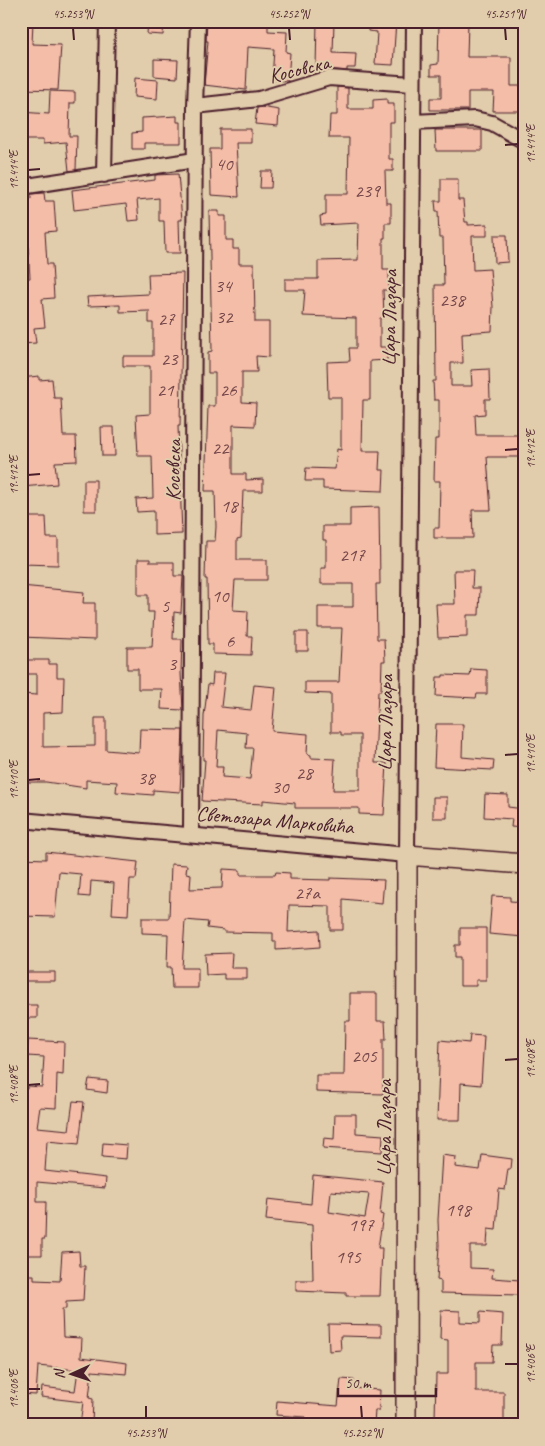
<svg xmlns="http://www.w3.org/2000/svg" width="545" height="1446" viewBox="0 0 545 1446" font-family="Caveat,sans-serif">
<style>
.building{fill:#f3bda7;stroke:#4a1f2b;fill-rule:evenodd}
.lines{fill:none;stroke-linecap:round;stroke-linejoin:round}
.street-casing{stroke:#4a1f2b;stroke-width:18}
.secondary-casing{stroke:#4a1f2b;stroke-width:22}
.street{stroke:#e1ccab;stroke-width:14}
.secondary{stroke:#e1ccab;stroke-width:19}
.ticks{fill:none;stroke:#4a1f2b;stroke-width:2}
.labels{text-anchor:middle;stroke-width:4;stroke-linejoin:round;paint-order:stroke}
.number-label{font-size:19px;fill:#74464a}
.street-label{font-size:21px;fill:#4a1f2b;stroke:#e1ccab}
.neatline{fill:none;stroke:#4a1f2b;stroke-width:2}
.ticks-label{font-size:12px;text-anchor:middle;fill:#4a1f2b}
</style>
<rect width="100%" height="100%" fill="#e1ccab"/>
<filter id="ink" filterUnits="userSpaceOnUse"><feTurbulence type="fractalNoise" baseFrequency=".02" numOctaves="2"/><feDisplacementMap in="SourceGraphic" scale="10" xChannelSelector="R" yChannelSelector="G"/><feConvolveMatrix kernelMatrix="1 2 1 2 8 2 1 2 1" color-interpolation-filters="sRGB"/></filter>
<g filter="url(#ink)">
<!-- building -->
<path class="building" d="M21 21H33L32 44 61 45 58 90 21 89Z
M148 21H164L163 35 147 34Z
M207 21H248L247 24 268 25V31L287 32 286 52 290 53 288 81 272 80 274 49 248 47 246 90 204 85 208 41H206Z
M317 21 334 22 333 53 356 54 355 68H347V71L316 68Z
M369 21H396L393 65 375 64 377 32 368 31Z
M439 21H468L467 57H511V86H522L521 111H493L494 92H468V110H430V98H441V75H431V65L438 64Z
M154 59 178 60 177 78 154 76Z
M135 78 158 80 157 99 134 97Z
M337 87 348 88V109H373V100L387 99V104H394V122H389V159H393V171H385L386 203H391V223H385V238H383V270H389V290H383L384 318H380V347H387V360L370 361V400H363L362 451H380L379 470H384L383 491 323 489V481H305L306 468 335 469 337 449 341 450V397H328L327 362 350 361 349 348H356V318L303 316 305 290H285V279H318V261L358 260 359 223 321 225 320 216 326 215V194H348L349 138H329L330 115H337Z
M50 91 75 92V103H70L69 136H77L76 170 69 171 66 142 43 144V140H21V112L49 114Z
M261 107 279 110 278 126 255 124 257 108Z
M177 116V122H181V143H144V149H132V133L142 132V118Z
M220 129H251V143H236L239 197 211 195 210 149H220Z
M435 130H482V151H436Z
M261 171H272L271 188H260Z
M178 174 182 220H179L180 253H165L164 221H159V198L137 200 139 220 128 221 126 204 74 210 72 190 155 180V175Z
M441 179H458V200H463L465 222H468V225L487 224V236H472L473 270 490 269 493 307 492 331 462 333 463 363H451V386H472L471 370 489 369 490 399H485V414L475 415 476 435H524V457H487L491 510H472L473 538H434V528H439L440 481H434L435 439H439V400H434L433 381H436L435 285H444L443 238H439L438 211H436L435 201H441Z
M44 193 45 201H54L56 231 45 232 47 264H52L54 298 42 299 45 327 34 328 36 343 21 344V279L30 278 28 247 21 248V200L31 199V194Z
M209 211H219V216H226V240H233V249H239V264H254L255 322H269V357L256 356 257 372H242V402L256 403 255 426 233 425V474H246V480L263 479V491H243L241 538 237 539V560H267V580H235L233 610 248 611 247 636H252L251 655 213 654V644H208L207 579H205L206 541H215L216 527 215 491H205L208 406H215V373H208V352L212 351Z
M494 235H507L508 262 495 263Z
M183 273 180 426H178L182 534 154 535V511L137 512 136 499 153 498 152 456H138L136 415 150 414V366H123V356H153V323H149V311L120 312V305L88 306 87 297 149 294 148 274Z
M39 376V380L52 379 54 398H61L63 436H76L77 461 55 462 57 484 21 487V378Z
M101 427H114L115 456H102Z
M84 480H96V511H84Z
M379 507 380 584H376L377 639H384L385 661H382L381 691H378L375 763H387L384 815 359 814V808H295V803L263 800V804L202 801 205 760H203L204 716 208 684 212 685 213 673H225L221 707 251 710 254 685 276 687 272 731 308 734 307 754 311 755V758L335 759 333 790H360V735H341V732H331V694L305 693V682H339L342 628H318V607H353V584H321V568H326V540H323V526H350V508ZM218 730 247 733 246 748H253L250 779 222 777 223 767H216Z
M21 517H46L47 538H58V565L21 564Z
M138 559H150V562H174V576H183L181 613 174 612 173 639H182L181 673 183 710 161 709 162 689H138V669H127V647H152L154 612H148V595H138Z
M454 570H473L472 588H480L479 615H467V637L438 638 436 604H455Z
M21 586 84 592 83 603H95V640L21 637Z
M296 632H308V651H296Z
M21 660H49V664H57V677H64L63 712 43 713V747L95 746V718H106V750L139 753 140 729 183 730 180 792 153 790V795L116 792 117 782 86 780V788L46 782H21V694L37 695V674H21Z
M471 669 487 670V694H477L476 698 436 696 437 677H443V675L470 676Z
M436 724H463L462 757 494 760 493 770 434 767Z
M485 794 508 795V807L524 809 523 828 511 827 512 819 484 817Z
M433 797H447V818H433Z
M46 852 138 862 136 879H130L128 915 112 914 114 883 91 881 90 897 79 896 81 874 59 872 55 917 21 916V858L46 859Z
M171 864 187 865 186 873 191 874 190 889 222 888 223 869 240 870V875H275L276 872 290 873V879L330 880V878L384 880 382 903 343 899V930H330V906L289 905 288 932 319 930 320 947 276 950V941H273V933L224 932V930L207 928 208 922 185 920 182 968H198V988H172L171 967H167L168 934 142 933V918H169Z
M492 896 510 897V901L524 902V937L489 934Z
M460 928H486V980H476V986H460V957H455V945H460Z
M232 953 231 968H247V979H224V974L206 975 205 954Z
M21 972H55V981H21Z
M350 993H377V1021H385L386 1039H383V1094L316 1092V1075H344L345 1021H350Z
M21 1005H37V1018H21Z
M470 1035 484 1036 481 1085 461 1083 460 1120H437L440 1040 469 1043Z
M28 1040 64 1042 63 1075 57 1074 56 1108 40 1107 37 1127 69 1130 73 1101 84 1102 79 1144 47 1141 45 1171 106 1178 105 1188 37 1182V1202H46L45 1239H42V1255H21V1089H27V1086L42 1087 44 1057 27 1056Z
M89 1079 108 1081 107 1093 87 1090Z
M335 1114H356V1133L383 1135 382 1152 323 1148 324 1138 334 1139Z
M103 1143 127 1145 126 1159 102 1157Z
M442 1155 456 1157 455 1167 480 1170 482 1155 512 1159 511 1169H508L505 1190 499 1189 496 1230 488 1229 487 1246H470V1268L493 1269 492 1278 520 1280 519 1295 441 1293V1281L437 1280 439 1245 438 1220Z
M313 1175 383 1182 380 1214 383 1215 378 1248H382L380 1296H346V1293L296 1291V1280H313L312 1225 266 1220 268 1199 311 1204ZM331 1191 369 1194 365 1218 329 1212Z
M79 1251 80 1266H85L83 1301 66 1302V1309H62L63 1337 82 1338 81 1357 127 1363 126 1374 92 1371 89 1398 93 1399 92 1425H80L83 1402 41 1397 42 1387 75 1391 78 1370 38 1366 36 1395 21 1394V1275H34V1280L60 1281 62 1252Z
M441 1310 460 1311V1322L480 1323V1312L503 1314 502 1345H493L492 1362H476V1392H504V1422L435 1420 436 1374H448V1340L440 1339Z
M328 1324 381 1325V1337L340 1336 341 1350 329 1351Z
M341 1379 354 1380 353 1388 380 1390 379 1410H375L374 1425 305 1424V1417L276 1415 277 1401 338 1406Z"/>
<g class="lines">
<defs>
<path id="street" d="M195 106 259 99 329 78 412 84
M413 122 475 119 492 123 524 141
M104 175 107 21
M21 187 195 160
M21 820 407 855 414 21
M191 834 195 106 198 21"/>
<path id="secondary" d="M406 1425 407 855 524 864"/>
</defs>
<!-- street casing -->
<use href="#street" class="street-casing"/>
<!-- secondary casing -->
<use href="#secondary" class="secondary-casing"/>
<!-- street -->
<use href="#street" class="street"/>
<!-- secondary -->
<use href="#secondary" class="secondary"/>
</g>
</g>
<!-- ticks -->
<path class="ticks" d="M73 28 74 40M289 28 290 40M505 28 506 40M505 145 518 144M28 170 40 169M505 450 518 449M28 475 40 474M505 755 518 754M28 780 40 779M505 1060 518 1059M28 1085 40 1084M505 1364H518M28 1389H40M146 1406V1418M361 1406 362 1418"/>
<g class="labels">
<!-- number labels -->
<g class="number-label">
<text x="224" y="170">40</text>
<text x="367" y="197">239</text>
<text x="223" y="292">34</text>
<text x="452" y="306">238</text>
<text x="224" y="323">32</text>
<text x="166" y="325">27</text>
<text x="169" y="365">23</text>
<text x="165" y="396">21</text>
<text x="228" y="396">26</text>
<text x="220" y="454">22</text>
<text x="229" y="512">18</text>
<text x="352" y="561">217</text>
<text x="220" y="602">10</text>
<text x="165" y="612">5</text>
<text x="230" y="647">6</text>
<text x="172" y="670">3</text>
<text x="304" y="779">28</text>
<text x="146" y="784">38</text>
<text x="280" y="793">30</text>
<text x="307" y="899">27a</text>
<text x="364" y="1062">205</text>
<text x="458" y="1216">198</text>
<text x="361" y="1231">197</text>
<text x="348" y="1263">195</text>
</g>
<!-- street labels -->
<g class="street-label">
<text transform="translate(299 69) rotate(-14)" y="7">Косовска</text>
<text transform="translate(389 318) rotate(-89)" y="7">Цара Лазара</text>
<text transform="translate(173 470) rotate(-90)" y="7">Косовска</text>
<text transform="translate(385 723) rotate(-89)" y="7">Цара Лазара</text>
<text transform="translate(275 820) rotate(5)" y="7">Светозара Марковића</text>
<text transform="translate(384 1128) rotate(-90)" y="7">Цара Лазара</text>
</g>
</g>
<!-- margin -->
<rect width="545" height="1446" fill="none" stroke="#e1ccab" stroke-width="55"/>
<!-- north arrow -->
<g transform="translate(72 1374) rotate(267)" stroke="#e1ccab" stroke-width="4" paint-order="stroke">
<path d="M0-4L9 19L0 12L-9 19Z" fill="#4a1f2b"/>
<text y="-8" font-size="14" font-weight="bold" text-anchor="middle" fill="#4a1f2b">N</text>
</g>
<!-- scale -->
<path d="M338 1388v8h98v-8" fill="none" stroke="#4a1f2b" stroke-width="2.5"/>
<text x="345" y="1388" font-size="15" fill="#4a1f2b" stroke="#e1ccab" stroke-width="4" paint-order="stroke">50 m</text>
<rect x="28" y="28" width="490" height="1390" class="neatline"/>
<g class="ticks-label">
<text x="73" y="18">45.253°N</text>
<text x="289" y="18">45.252°N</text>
<text x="505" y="18">45.251°N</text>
<text transform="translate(531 144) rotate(-90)" y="4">19.414°E</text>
<text transform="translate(14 170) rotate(-90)" y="4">19.414°E</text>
<text transform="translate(531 449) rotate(-90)" y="4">19.412°E</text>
<text transform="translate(14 475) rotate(-90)" y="4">19.412°E</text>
<text transform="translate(531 754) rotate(-90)" y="4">19.410°E</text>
<text transform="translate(14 780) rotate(-90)" y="4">19.410°E</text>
<text transform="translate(531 1059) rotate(-90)" y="4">19.408°E</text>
<text transform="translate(14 1085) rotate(-90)" y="4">19.408°E</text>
<text transform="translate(531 1364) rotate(-90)" y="4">19.406°E</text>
<text transform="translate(14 1389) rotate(-90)" y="4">19.406°E</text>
<text x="146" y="1437">45.253°N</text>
<text x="362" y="1437">45.252°N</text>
</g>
</svg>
